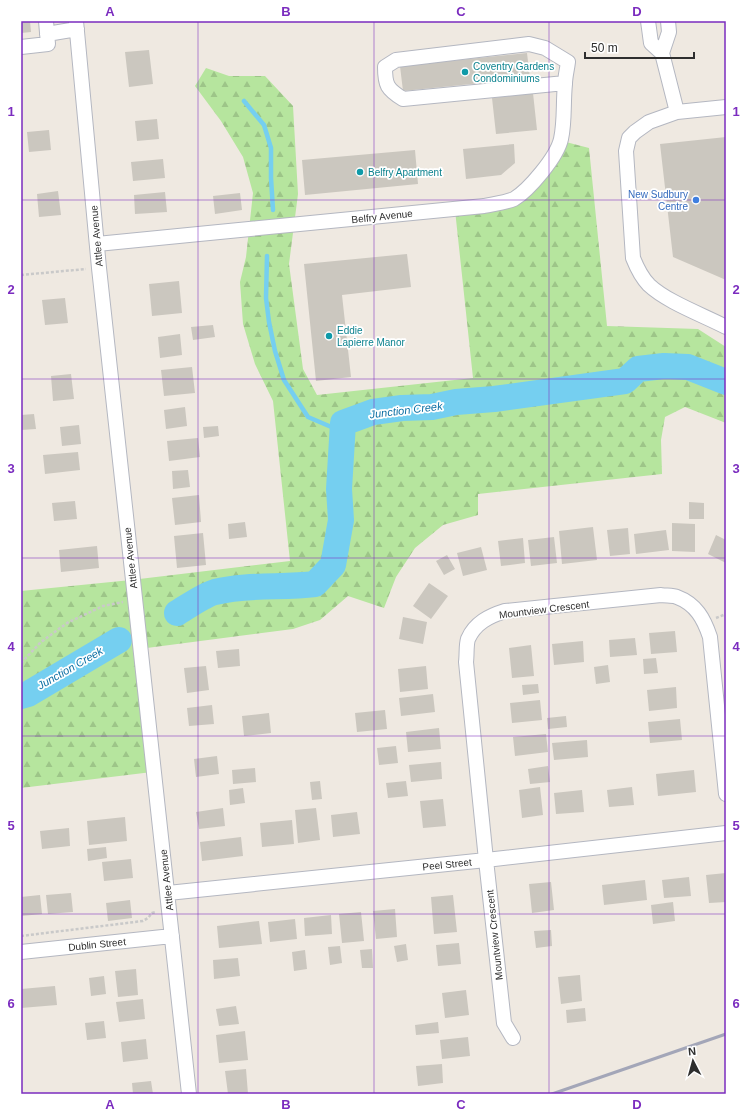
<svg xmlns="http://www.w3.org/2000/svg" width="747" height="1115" viewBox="0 0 747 1115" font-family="Helvetica,sans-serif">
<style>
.forest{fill:url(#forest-firs)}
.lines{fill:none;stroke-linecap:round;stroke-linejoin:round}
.stream{stroke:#75cff0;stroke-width:4.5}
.river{stroke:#75cff0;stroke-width:26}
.building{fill:#cbc7bf}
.minor-casing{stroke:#b4b7c1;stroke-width:16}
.path{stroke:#c9c9c9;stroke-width:2.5;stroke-dasharray:3 2;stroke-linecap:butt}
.minor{stroke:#fff;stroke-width:14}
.rail{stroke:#a3a6b8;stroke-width:3}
.grid{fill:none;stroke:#7b2cbf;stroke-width:1;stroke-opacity:0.55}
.culture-dot{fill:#0f9aa8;stroke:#fff;stroke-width:1.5}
.shop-dot{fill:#3f7fe0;stroke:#fff;stroke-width:1.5}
.labels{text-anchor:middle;stroke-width:3.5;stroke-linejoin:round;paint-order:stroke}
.culture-label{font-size:10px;fill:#0d838f;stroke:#fff;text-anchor:start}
.shop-label{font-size:10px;fill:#366cbe;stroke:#fff;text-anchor:end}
.street-label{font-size:10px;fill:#2e2e2e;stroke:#fff}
.water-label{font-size:11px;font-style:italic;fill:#0d6fa3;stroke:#fff}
.neatline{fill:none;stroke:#7b2cbf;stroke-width:1.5}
.grid-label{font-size:13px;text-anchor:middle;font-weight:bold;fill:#7b2cbf}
</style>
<defs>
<pattern id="forest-firs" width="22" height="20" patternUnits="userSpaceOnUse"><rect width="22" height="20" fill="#b6e59e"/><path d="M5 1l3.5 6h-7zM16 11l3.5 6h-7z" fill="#9dc588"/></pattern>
</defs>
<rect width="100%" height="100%" fill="#efe9e1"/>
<!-- forest -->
<path class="forest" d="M206 68 229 76H265L293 106 298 194 289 264 303 369 317 395 473 378 455 210 514 200 562 141 589 148 607 326 698 329 726 347V423L685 407 665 417 661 440 662 474 478 494V515L443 525 415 548 396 577 384 608 348 596 320 620 293 629 139 649 152 772 21 788V591L131 580 290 561 273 401 255 364 243 324 240 282 246 257 253 193 243 157 221 121 195 86Z"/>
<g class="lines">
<!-- stream -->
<path class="stream" d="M244 101 264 125 271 148V178L273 210
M267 256 266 298 269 322 275 351 284 380 308 417 343 432"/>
<!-- river -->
<path class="river" d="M177 613C187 607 204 595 215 592 248 584 282 588 315 584L333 565 341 520 339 489 343 423 373 412 402 408 432 407 456 402 494 399 625 381 638 369 664 366 688 367 726 382
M21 696 28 694 119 640"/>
</g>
<!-- building -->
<path class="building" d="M21 21H30L31 32 21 33Z
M149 50 153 84 129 87 125 52Z
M527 53 530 78 403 91 400 66Z
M533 93 537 130 496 134 492 98Z
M157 119 159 139 137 141 135 121Z
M49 130 51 150 29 152 27 132Z
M726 137V280L673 257 660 144Z
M514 144 515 163 501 175 466 179 463 149Z
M415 150 418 184 305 195 302 160Z
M163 159 165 178 133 181 131 162Z
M58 191 61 215 39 217 37 194Z
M165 192 167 212 135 214 134 195Z
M240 193 242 210 215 214 213 196Z
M407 254 411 287 342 295 351 377 316 381 304 264Z
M179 281 182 313 152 316 149 284Z
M65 298 68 323 45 325 42 300Z
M213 325 215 337 193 340 191 327Z
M180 334 182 355 160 358 158 337Z
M192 367 195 393 164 396 161 370Z
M71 374 74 399 53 401 51 376Z
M185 407 187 426 166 429 164 410Z
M34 414 36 429 21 430V415Z
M79 425 81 444 62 446 60 427Z
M218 426 219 436 204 438 203 427Z
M198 438 200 457 169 461 167 441Z
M78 452 80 470 45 474 43 455Z
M188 470 190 487 173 489 172 471Z
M199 495 201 522 175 525 172 498Z
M75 501 77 519 54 521 52 503Z
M689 502 704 503V519H689Z
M245 522 247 537 229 539 228 524Z
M672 523 695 524V552L672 551Z
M593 527 597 560 562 564 559 531Z
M628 528 630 554 610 556 607 530Z
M666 530 669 550 636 554 634 534Z
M203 533 206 565 177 568 174 536Z
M716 535 726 540V563L708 554Z
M554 537 557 563 531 566 528 540Z
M523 538 525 563 501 566 498 541Z
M97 546 99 568 61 572 59 550Z
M481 547 487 570 463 576 457 553Z
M447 555 455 569 444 575 436 561Z
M429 583 448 596 431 619 413 606Z
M403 617 427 622 423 644 399 639Z
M675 631 677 652 651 654 649 633Z
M635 638 637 655 610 657 609 640Z
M583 641 584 662 554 665 552 644Z
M531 645 534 676 512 678 509 648Z
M239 649 240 666 218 668 216 651Z
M656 658 658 673 644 674 643 659Z
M608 665 610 682 596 684 594 667Z
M206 666 209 690 187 693 184 668Z
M426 666 428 689 400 692 398 669Z
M538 684 539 693 523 695 522 685Z
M676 687 677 708 649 711 647 690Z
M433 694 435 712 401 716 399 698Z
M540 700 542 720 512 723 510 703Z
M212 705 214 724 189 726 187 708Z
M385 710 387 729 357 732 355 713Z
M269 713 271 733 244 736 242 716Z
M566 716 567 727 548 729 547 718Z
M680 719 682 740 650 743 648 722Z
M439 728 441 749 408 752 406 732Z
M546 734 548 752 515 756 513 737Z
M587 740 588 757 554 760 552 743Z
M396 746 398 763 379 765 377 748Z
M217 756 219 774 196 777 194 759Z
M441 762 442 779 411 782 409 765Z
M548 766 550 782 530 784 528 769Z
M255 768 256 782 233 784 232 770Z
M694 770 696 792 658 796 656 774Z
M320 781 322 799 312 800 310 782Z
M406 781 408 796 388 798 386 783Z
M540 787 543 815 522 818 519 790Z
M632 787 634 805 609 807 607 790Z
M243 788 245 803 230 805 229 790Z
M582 790 584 812 556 814 554 793Z
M443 799 446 826 423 828 420 801Z
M223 808 225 826 199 829 196 812Z
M316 808 320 840 298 843 295 810Z
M357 812 360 834 333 837 331 815Z
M125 817 127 841 89 845 87 821Z
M292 820 294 844 262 847 260 823Z
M69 828 70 846 42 849 40 831Z
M241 837 243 856 202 861 200 842Z
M106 847 107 858 88 861 87 849Z
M131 859 133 878 104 881 102 862Z
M726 873V902L709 903 706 875Z
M689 877 691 896 664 898 662 880Z
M645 880 647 900 604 905 602 885Z
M551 882 554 910 532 913 529 884Z
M71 893 73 912 48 914 46 895Z
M40 895 42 914 21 916V897Z
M453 895 457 932 434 934 431 897Z
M130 900 132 918 108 921 106 903Z
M673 902 675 921 653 924 651 905Z
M395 909 397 937 376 939 373 911Z
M361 912 364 941 342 943 339 914Z
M331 915 332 934 305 936 304 918Z
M295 919 297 939 270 942 268 922Z
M259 921 262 944 219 948 217 926Z
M551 930 552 946 536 948 534 931Z
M459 943 461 964 438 966 436 945Z
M406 944 408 960 397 962 394 946Z
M340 946 342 963 330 965 328 947Z
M372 949 373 968H362L360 950Z
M305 950 307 969 294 971 292 952Z
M238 958 240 976 214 979 213 960Z
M136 969 138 995 118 997 115 971Z
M580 975 582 1001 561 1004 558 977Z
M104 976 106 994 91 996 89 978Z
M55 986 57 1005 21 1008V989Z
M466 990 469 1015 445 1018 442 993Z
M143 999 145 1019 119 1022 116 1002Z
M236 1006 239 1024 219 1026 216 1009Z
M585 1008 586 1021 567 1023 566 1010Z
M104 1021 106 1038 87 1040 85 1023Z
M438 1022 439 1033 416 1035 415 1025Z
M245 1031 248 1060 219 1063 216 1035Z
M468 1037 470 1056 442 1059 440 1040Z
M146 1039 148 1059 123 1062 121 1042Z
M442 1064 443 1083 418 1086 416 1066Z
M246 1069 248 1094H228L225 1071Z
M151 1081 153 1094H133L132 1083Z"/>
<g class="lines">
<defs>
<path id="minor" d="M76 21 99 268 189 1094
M648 21 651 43 662 53
M668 21 669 32 662 53 677 112
M47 34 77 29
M21 47 48 44 46 21
M726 107 677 112 649 122 635 132 629 138 626 151 633 258C637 268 641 277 649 285 667 302 703 315 726 327
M97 244 484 206C493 204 505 203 514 199 529 190 557 157 561 139 565 121 563 102 565 84 565 77 567 70 568 62L545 48 529 44 396 60 385 67C385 85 387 89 403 99L565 83
M168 893 486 860 726 833
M21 952 172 936
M513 1038 504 1023 486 860 466 662C467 655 466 645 468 639 475 623 489 616 505 611L661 595C666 596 672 595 677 597 696 604 704 619 710 637L726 794"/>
</defs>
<!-- minor casing -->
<use href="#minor" class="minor-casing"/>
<!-- path -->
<path class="path" d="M21 275 86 269
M716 618 726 614
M21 663 41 642 67 623 103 606 123 602
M21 936 143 921 148 918 152 913 156 912"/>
<!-- minor -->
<use href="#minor" class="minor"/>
<!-- rail -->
<path class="rail" d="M552 1094 726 1034"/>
</g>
<!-- grid -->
<path class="grid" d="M198 21V1094M374 21V1094M549 21V1094M21 200H726M21 379H726M21 558H726M21 736H726M21 914H726"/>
<!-- markers -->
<g class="culture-dot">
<circle cx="465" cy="72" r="4"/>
<circle cx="360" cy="172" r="4"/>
<circle cx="329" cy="336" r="4"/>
</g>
<circle class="shop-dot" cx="696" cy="200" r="4"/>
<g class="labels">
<!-- culture labels -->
<g class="culture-label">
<text x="473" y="70">Coventry Gardens<tspan x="473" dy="12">Condominiums</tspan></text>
<text x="368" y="176">Belfry Apartment</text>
<text x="337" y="334">Eddie<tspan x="337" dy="12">Lapierre Manor</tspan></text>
</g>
<!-- shop labels -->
<g class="shop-label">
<text x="688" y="198">New Sudbury<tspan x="688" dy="12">Centre</tspan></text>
</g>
<!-- street labels -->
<g class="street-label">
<text transform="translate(382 216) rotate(-6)" y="4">Belfry Avenue</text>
<text transform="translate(96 236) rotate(-95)" y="4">Attlee Avenue</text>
<text transform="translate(130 558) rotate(-96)" y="4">Attlee Avenue</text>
<text transform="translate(544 609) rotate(-7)" y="4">Mountview Crescent</text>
<text transform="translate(447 864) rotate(-6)" y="4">Peel Street</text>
<text transform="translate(166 880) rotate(-96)" y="4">Attlee Avenue</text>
<text transform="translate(494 935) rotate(-96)" y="4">Mountview Crescent</text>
<text transform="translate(97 944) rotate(-6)" y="4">Dublin Street</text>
</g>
<!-- water labels -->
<g class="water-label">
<text transform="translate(406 410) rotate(-7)" y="4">Junction Creek</text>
<text transform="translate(70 668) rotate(-30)" y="4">Junction Creek</text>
</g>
</g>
<!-- border -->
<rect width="747" height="1115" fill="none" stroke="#ffffff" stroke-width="44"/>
<!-- north arrow -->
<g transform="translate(693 1061) rotate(354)" stroke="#ffffff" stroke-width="3" paint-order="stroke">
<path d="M0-3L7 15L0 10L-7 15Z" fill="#2e2e2e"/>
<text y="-6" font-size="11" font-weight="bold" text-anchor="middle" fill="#2e2e2e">N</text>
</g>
<!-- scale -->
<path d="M585 52v6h109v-6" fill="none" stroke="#2e2e2e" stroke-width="2"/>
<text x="591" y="52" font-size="12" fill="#2e2e2e" stroke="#ffffff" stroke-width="3" paint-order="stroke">50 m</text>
<rect x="22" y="22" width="703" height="1071" class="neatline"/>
<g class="grid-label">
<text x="110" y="16">A</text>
<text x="286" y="16">B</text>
<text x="461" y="16">C</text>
<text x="637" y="16">D</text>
<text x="11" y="116">1</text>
<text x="736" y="116">1</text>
<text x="11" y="294">2</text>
<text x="736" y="294">2</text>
<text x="11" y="473">3</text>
<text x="736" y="473">3</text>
<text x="11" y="651">4</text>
<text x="736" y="651">4</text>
<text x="11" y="830">5</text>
<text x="736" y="830">5</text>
<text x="11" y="1008">6</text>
<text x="736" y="1008">6</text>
<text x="110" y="1109">A</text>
<text x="286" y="1109">B</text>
<text x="461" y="1109">C</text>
<text x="637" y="1109">D</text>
</g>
</svg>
